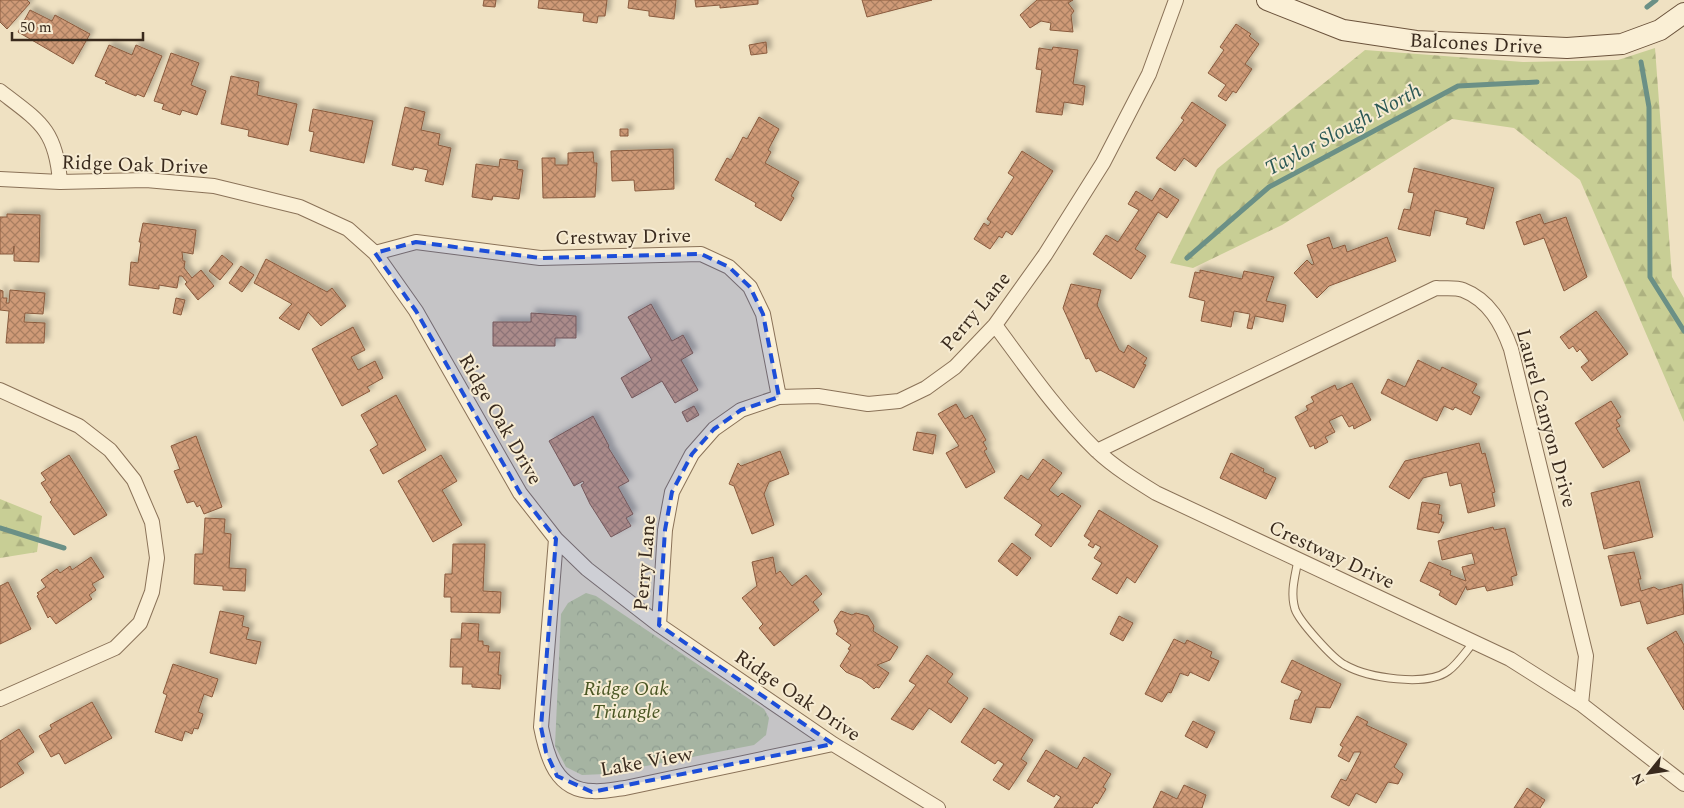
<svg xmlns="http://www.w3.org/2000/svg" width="1684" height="808" viewBox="0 0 1684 808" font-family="Spectral,serif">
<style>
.forest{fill:url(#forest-firs)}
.park{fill:url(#park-crowns)}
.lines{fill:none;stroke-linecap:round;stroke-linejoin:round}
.stream{stroke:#6b9086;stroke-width:5}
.building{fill:url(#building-cross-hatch);stroke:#895b3e;filter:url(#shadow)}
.lane-casing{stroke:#8a7258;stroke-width:9}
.street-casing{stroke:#8a7258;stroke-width:16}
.secondary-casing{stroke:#6b533c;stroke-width:22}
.lane{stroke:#faefd5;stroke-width:7}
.street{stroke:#faefd5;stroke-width:14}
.secondary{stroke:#faefd5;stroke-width:20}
.marked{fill:#1d4ed8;fill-opacity:0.2;stroke:#1d4ed8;stroke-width:4;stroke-dasharray:10 6;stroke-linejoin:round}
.labels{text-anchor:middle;stroke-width:4;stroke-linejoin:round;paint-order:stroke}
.street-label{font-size:20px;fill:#392a1d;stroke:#f6ebd2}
.park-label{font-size:20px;font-style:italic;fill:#4a5623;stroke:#f6ebd2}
.water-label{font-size:21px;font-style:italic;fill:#2c5956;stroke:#f6ebd2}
</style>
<defs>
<pattern id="forest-firs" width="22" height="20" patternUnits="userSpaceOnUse" patternTransform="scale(1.25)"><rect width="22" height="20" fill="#c8ce95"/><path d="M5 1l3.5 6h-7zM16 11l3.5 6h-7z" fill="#adb180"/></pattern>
<pattern id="park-crowns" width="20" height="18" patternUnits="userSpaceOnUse" patternTransform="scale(1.25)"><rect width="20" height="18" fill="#c8ce95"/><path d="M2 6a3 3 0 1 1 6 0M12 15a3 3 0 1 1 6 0" fill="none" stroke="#adb180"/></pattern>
<pattern id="building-cross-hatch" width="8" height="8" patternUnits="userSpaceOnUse" patternTransform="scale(1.25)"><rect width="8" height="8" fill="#cf9a77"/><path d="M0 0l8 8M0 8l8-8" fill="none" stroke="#a97e61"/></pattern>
<filter id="shadow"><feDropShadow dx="4.5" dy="-4.5" stdDeviation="2.5" flood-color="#0004"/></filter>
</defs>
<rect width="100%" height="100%" fill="#efe1c2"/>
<!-- forest -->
<path class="forest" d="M1655 48 1672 277 1684 298V422L1580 180 1514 128 1452 119 1282 225 1193 268 1170 263 1217 169 1365 50 1523 62 1618 60Z
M0 499 42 516 37 552 0 558Z"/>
<!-- park -->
<path class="park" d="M586 593 596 596 764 709 769 718 766 735 754 745 605 774 582 775 566 767 555 746 561 614 568 603Z"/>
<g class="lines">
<!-- stream -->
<path class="stream" d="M1647 7 1656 0
M1641 62 1649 107 1650 277 1684 331
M1187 258 1269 187 1458 86 1537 82
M0 528 64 548"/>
</g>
<!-- building -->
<path class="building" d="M0 0H27L30 3 7 29 0 22Z
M484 0H496L495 7 483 6Z
M539 0H607L605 16H598L597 23 583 21 584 13 538 8Z
M629 0H676L674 19 649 16V11L628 8Z
M695 0H758V4L720 8V5L696 7Z
M862 0H932L867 17Z
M1037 0H1073L1068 3 1074 11 1071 15 1073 32 1050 30 1051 23 1041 21 1030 28 1020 15Z
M30 10 52 21 55 15 90 34 73 64 18 32Z
M1236 24 1251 34 1249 36 1259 44 1245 64 1252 69 1236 93 1233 91 1226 101 1218 96 1226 85 1208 73 1224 50 1220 47Z
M766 42 767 53 751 55 749 45Z
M109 45 132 55 136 45 162 56 144 97 137 94 136 96 105 83 107 81 95 76Z
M1053 47 1078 50 1073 84 1085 86 1083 105 1064 102 1062 115 1036 112 1042 70 1036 69 1039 48 1052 50Z
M171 53 199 63 191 85 206 91 197 115 182 110 180 115 162 109 164 104 154 101Z
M231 76 259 82 257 95 297 104 288 145 248 136 249 130 221 124Z
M1192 102 1226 125 1196 167 1184 158 1175 171 1156 158 1184 120 1181 118Z
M405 107 425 112 421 130 440 134 438 145 451 148 443 185 425 181 428 170 414 167 413 170 392 165Z
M313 109 373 121 364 163 310 151 314 132 309 131Z
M759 117 779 129 768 150 771 152 765 163 799 182 791 196 794 198 781 221 755 206 756 203 715 180 727 158 731 160 743 137 747 139Z
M620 129H628V136H620Z
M673 149 674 189 635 191 634 180 612 181 611 151Z
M1022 151 1053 171 1012 235 1006 231 1002 238 999 236 990 249 974 239 984 223 988 226 991 222 987 219 1014 177 1008 173Z
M593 152 594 163H597L595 197 543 198 542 158H555V165H568V153Z
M500 159 518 161 517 169 523 170 519 199 493 196 492 200 472 197 476 164 499 167Z
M1414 168 1494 188 1484 229 1466 224 1468 218 1435 210 1430 236 1398 229 1404 209 1410 210 1414 193 1408 192Z
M1160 188 1179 200 1167 218 1158 212 1135 249 1146 256 1131 279 1093 254 1106 235 1118 242 1139 210 1128 204 1136 191 1152 201Z
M7 214 40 215 39 262 14 261V246L13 254H0V217H7Z
M1540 214 1544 224 1566 217 1587 277 1564 291 1544 238 1524 245 1516 222Z
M143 223 196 230 193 254 182 252 183 261H185L184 268 192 278 201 270 214 286 198 300 185 284 187 282 182 276H179L177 288 159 285V289L129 285 131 262 138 263 141 242H139Z
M1329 237 1333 249 1345 245 1347 252 1387 237 1396 261 1329 286 1317 298 1294 273 1307 260 1312 265 1314 264 1307 245Z
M222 255 233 264 220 280 209 271Z
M266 259 327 292 332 288 346 306 321 326 308 312 299 330 279 318 292 304 254 283Z
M241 266 254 275 242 292 229 283Z
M1200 270 1242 279 1244 271 1274 277 1266 301 1286 305 1283 322 1255 316 1252 329 1247 328 1250 314 1234 311 1231 327 1201 321 1205 301 1189 297 1195 272 1200 273Z
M1071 284 1101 290 1097 305 1119 350 1124 353 1128 345 1147 358 1143 364 1146 365 1134 388 1100 370 1096 372 1089 358 1086 359 1063 308Z
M0 290 3 291V298H7L6 303H9L10 290 45 293 43 314 25 313 24 322 45 323 44 343H6L9 311 0 310Z
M176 298 185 300 181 315 173 313Z
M651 304 672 341 683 335 693 353 681 360 698 390 675 403 662 381 632 398 621 378 652 360 628 317Z
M1596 311 1628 354 1592 381 1581 367 1589 361 1580 349 1577 352 1573 346 1569 349 1560 337Z
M531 313 576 316V338H555V346H493V322H531Z
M353 327 365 350 351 357 358 370 375 361 383 378 367 387 370 391 342 406 312 349Z
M1418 360 1440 371 1442 367 1477 384 1472 393 1480 397 1471 415 1455 407 1453 410 1444 406 1437 421 1381 393 1388 379 1405 387Z
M1352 383 1371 420 1354 429 1353 425 1349 427 1342 415 1329 421 1335 432 1325 437 1328 442 1315 449 1314 445 1310 447 1295 417 1308 410 1306 406 1314 402 1311 397 1335 385 1337 390Z
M396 395 426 450 383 474 370 450 378 445 361 415Z
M1611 401 1621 417 1616 420 1620 426 1616 428 1630 451 1603 468 1575 423Z
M956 404 965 419 972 415 986 440 983 442 987 449 984 451 995 472 966 488 946 453 959 446 938 414Z
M694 406 699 415 687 422 682 412Z
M593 416 609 446 608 447 629 481 618 487 633 514 626 518 631 526 611 537 590 504 581 485 584 483 583 481 574 486 549 441Z
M917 432 936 435 933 454 913 450Z
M196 436 222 507 204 514 200 505 197 507 194 501 187 503 174 471 180 469 171 446Z
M1479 443 1482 454 1485 453 1495 492 1492 493 1495 506 1468 513 1461 483 1450 486 1447 472 1423 478 1409 499 1389 487 1405 461Z
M780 451 789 474 769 482 764 494 774 525 752 534 734 486 729 484 738 463 741 466Z
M1231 453 1264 469 1263 472 1276 478 1266 499 1220 478Z
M69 455 107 515 74 535 50 502 52 500 41 483 46 480 41 473Z
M441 455 457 481 442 490 462 525 433 542 398 481Z
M1043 459 1062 473 1049 490 1058 497 1062 493 1081 506 1051 547 1035 535 1042 525 1004 498 1021 475 1028 480Z
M1639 481 1653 537 1604 549 1591 493Z
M1422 502 1440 505 1438 514 1442 515 1441 522H1444L1439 533 1417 529Z
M1099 510 1158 546 1135 583 1127 577 1117 594 1092 579 1102 563 1094 558 1101 547 1095 544 1093 548 1088 545 1091 541 1084 536Z
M205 518 225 519 224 533 231 534 229 568 246 569 245 591 223 590V586L194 584 195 554H203Z
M1493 527 1494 530 1505 528 1517 575 1511 577 1513 585 1487 591 1485 586 1467 590 1466 586 1456 605 1439 595 1441 591 1420 581 1429 562 1451 571 1450 575 1466 581 1462 567 1475 564 1472 553 1442 560 1438 541Z
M1012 543 1031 558 1017 576 998 561Z
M453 544H485L483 591 501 592 500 613 451 612V597H444L445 574H452Z
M1634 552 1641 579H1638L1641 591 1654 587 1659 590 1682 584 1684 614 1647 624 1640 601 1621 606 1608 556Z
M91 557 104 577 92 584 96 590 89 595 92 599 56 624 50 616 48 618 37 596 39 594 37 593 46 587 41 580 57 569 60 573 70 566 72 570Z
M773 557 776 574 780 571 792 586 806 575 822 594 813 602 819 610 774 646 759 628 763 624 742 598 757 586 752 562Z
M8 582 31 629 0 644V586Z
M220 611 244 616 242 626 249 628 246 639 261 642 256 664 210 653Z
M841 611 852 615 856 613 868 616 874 626 873 631 898 647 890 660 877 665 889 673 879 688 876 687 874 689 862 679 846 672 840 666 850 650 848 649 851 645 836 634 838 631 834 621Z
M1119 616 1133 623 1123 641 1110 634Z
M462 623 479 624 478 641H483V645L489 646 488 652H500L498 675H501L500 689 472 687V684H462L463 667H450L451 639H461Z
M1676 631 1684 645V710L1647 648Z
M1174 639 1185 644 1187 640 1212 652 1210 657 1219 661 1209 681 1190 672 1188 676 1180 673 1171 693 1168 692 1162 702 1145 694Z
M927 655 953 674 947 682 968 698 951 723 929 708 913 730 891 719 916 685 909 681Z
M1292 660 1341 684 1330 708 1316 707 1311 723 1290 719 1295 700H1298L1302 691 1281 682Z
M173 664 218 679 212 697 204 694 198 712 203 714 198 729 194 728 192 734 185 731 182 741 155 732 167 695 163 693Z
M92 702 112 738 65 764 59 753 51 757 39 736 52 729 50 725Z
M984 708 1033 740 1021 759 1027 763 1009 790 993 780 1004 764 998 760 995 764 961 742Z
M1357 716 1368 722 1366 725 1407 744 1394 767 1403 774 1398 784 1388 782 1376 803 1356 793 1349 806 1331 797 1341 779 1346 781 1361 752H1354L1349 762 1338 756 1343 747 1340 745Z
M1193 721 1215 732 1207 748 1185 736Z
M19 729 34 752 17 763 24 773 0 788V741Z
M1046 750 1077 769 1084 757 1111 774 1103 787 1106 789 1097 804 1096 802 1092 808H1054L1061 797 1056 794 1054 797 1027 781Z
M1184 785 1206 795 1202 808H1153L1161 791 1177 799Z
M1527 788 1545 800 1540 808H1514Z"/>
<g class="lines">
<defs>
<path id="lane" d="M1298 560C1295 577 1290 592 1295 609 1299 621 1333 659 1345 665 1368 678 1426 687 1448 671 1458 664 1466 651 1474 642"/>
<path id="street" d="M0 91C39 121 56 129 60 182
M0 179 60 182 146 180 214 186 300 207 348 229 375 253 416 311 520 493 556 539 587 569 659 625 833 744 938 808
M375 253 416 242 540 258 701 254 729 267 750 287 763 314 779 397
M995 325C1027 368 1058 413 1096 450 1114 467 1135 480 1156 493L1510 659 1581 704 1684 784
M0 390 79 426 110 450 134 480 152 522 157 558 152 592 140 623 115 648 0 699
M1097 451 1436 288C1444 289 1455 287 1463 290 1489 300 1502 324 1511 349L1586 656 1581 704
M556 539 541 727C547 757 556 791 593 791 604 792 615 789 625 788L833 744
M659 625 665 530 672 492 692 454 714 429 741 410 779 397 818 396 868 404 899 401 926 388 955 367 995 325 1045 255 1103 163 1149 74 1176 0"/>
<path id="secondary" d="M1267 0 1343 30 1416 41 1567 48 1622 44 1660 30 1684 13"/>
</defs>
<!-- lane casing -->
<use href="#lane" class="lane-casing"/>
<!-- street casing -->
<use href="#street" class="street-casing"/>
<!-- secondary casing -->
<use href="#secondary" class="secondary-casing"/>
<!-- lane -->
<use href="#lane" class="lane"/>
<!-- street -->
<use href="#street" class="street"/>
<!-- secondary -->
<use href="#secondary" class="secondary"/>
</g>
<!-- marked area -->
<path class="marked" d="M416 242 540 258 701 254 729 267 750 287 763 314 779 397 741 410 714 429 692 454 672 492 665 530 659 625 833 744 592 792 557 776 546 752 541 727 556 539 520 493 416 311 375 253Z"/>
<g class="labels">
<!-- street labels -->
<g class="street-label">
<text transform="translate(1476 43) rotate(3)" y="7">Balcones Drive</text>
<text transform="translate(135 164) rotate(2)" y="7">Ridge Oak Drive</text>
<text transform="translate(623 236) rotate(-1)" y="7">Crestway Drive</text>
<text transform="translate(975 311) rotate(-50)" y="7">Perry Lane</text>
<text transform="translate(1547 418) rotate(75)" y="7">Laurel Canyon Drive</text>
<text transform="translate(501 419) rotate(60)" y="7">Ridge Oak Drive</text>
<text transform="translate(1332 554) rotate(25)" y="7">Crestway Drive</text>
<text transform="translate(644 563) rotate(-85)" y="7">Perry Lane</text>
<text transform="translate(798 695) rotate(34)" y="7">Ridge Oak Drive</text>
<text transform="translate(646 761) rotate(-10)" y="7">Lake View</text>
</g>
<!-- park labels -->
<g class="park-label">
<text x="626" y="695">Ridge Oak<tspan x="626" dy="23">Triangle</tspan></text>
</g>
<!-- water labels -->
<g class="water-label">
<text transform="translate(1343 129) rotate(-28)" y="7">Taylor Slough North</text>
</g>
</g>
<!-- north arrow -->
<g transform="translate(1649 773) rotate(240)" stroke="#f6ebd2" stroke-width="4" paint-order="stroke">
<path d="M0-4L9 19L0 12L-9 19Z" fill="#392a1d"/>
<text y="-8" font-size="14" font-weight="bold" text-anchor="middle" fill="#392a1d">N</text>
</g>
<!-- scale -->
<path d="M12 32v8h131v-8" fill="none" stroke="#392a1d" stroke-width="2.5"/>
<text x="20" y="32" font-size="15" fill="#392a1d" stroke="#f6ebd2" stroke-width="4" paint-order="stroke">50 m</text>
</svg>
